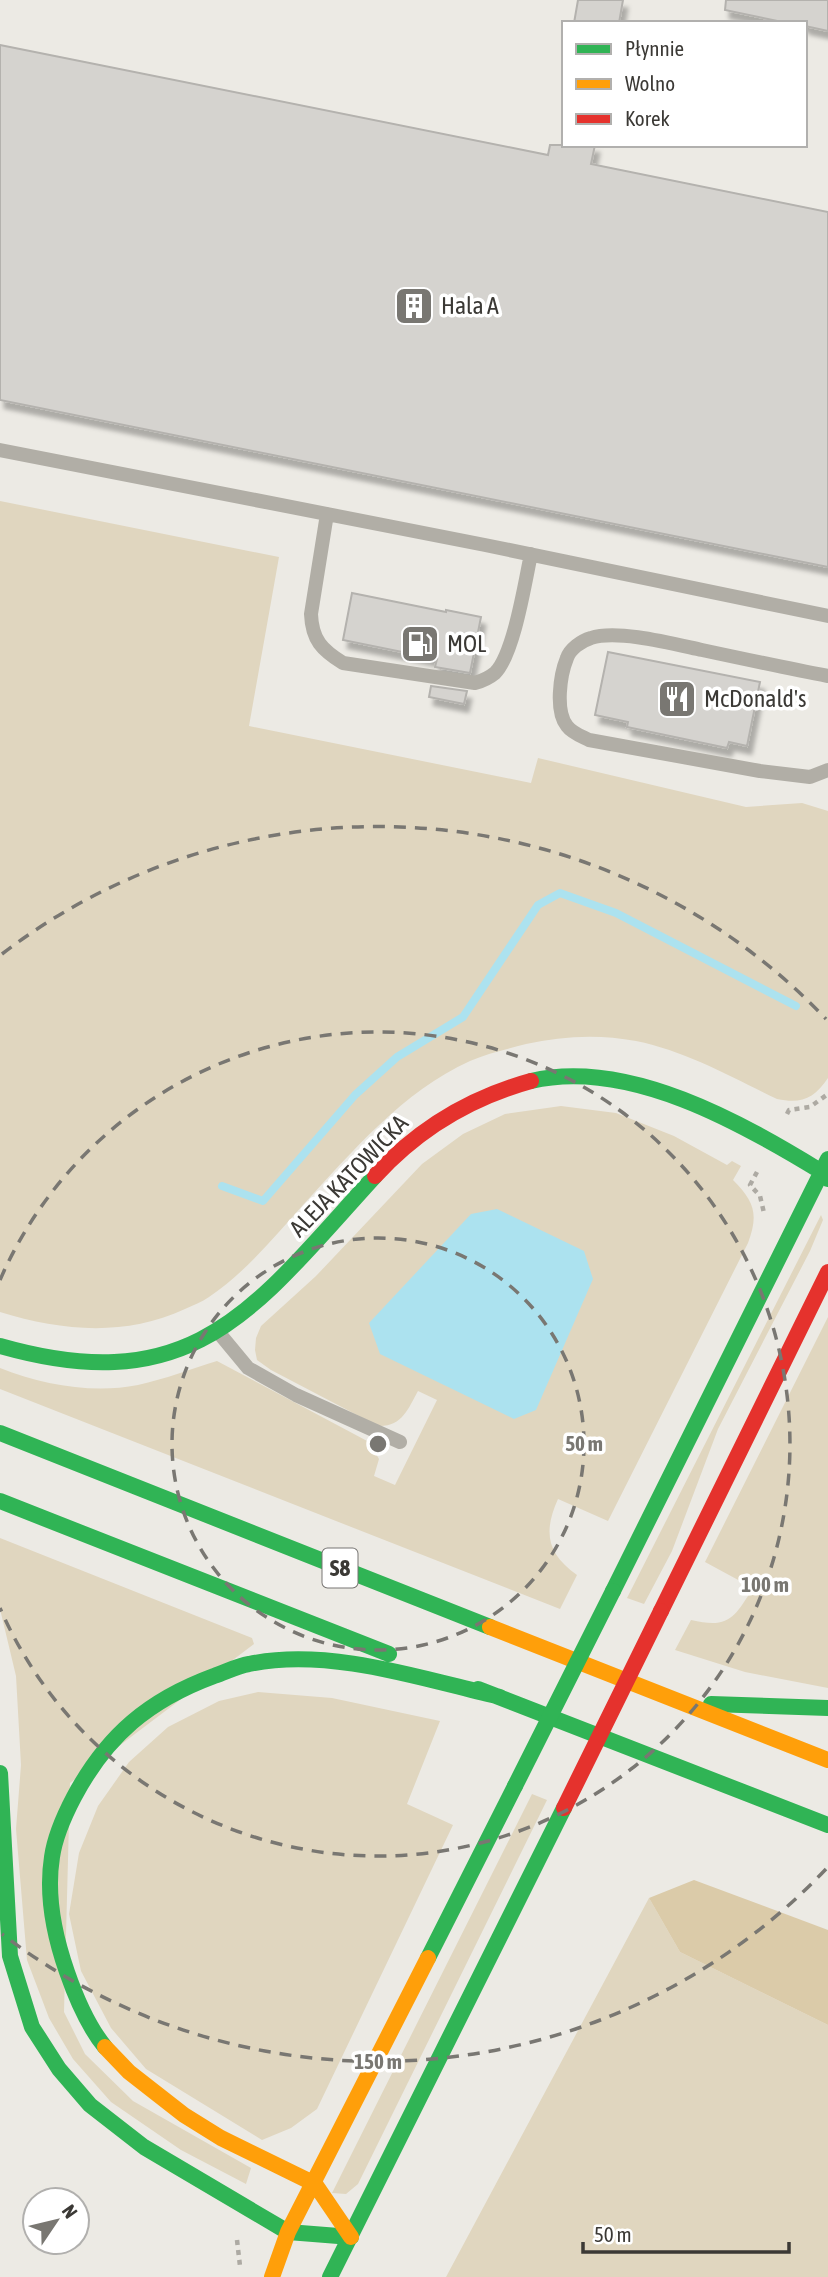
<svg xmlns="http://www.w3.org/2000/svg" width="828" height="2277" viewBox="0 0 828 2277" font-family="'Asap Condensed',sans-serif">
<style>
.green{fill:#e0d6bf}
.forest{fill:#dbcba9}
.water{fill:#ace2ef}
.lines{fill:none;stroke-linecap:round;stroke-linejoin:round}
.stream{stroke:#ace2ef;stroke-width:8}
.building{fill:#d5d3cf;stroke:#b4b2ae;stroke-width:2;filter:url(#shadow)}
.path{stroke:#adaaa3;stroke-width:4.5;stroke-dasharray:5 5;stroke-linecap:butt}
.lane{stroke:#b1aea6;stroke-width:14}
.fast{stroke:#30b455;stroke-width:16}
.slow{stroke:#ff9f0a;stroke-width:16}
.jam{stroke:#e5322d;stroke-width:16}
.fast-bridge{stroke:#30b455;stroke-width:16}
.jam-bridge{stroke:#e5322d;stroke-width:16}
.ring{fill:none;stroke:#797772;stroke-width:3.5;stroke-dasharray:12 9}
.labels{text-anchor:middle;stroke-width:7;stroke-linejoin:round;paint-order:stroke}
.shield{fill:#fff;stroke:#767472;stroke-width:2}
.shield-label{font-size:23px;font-weight:bold;fill:#3b3935}
.poi-label{font-size:24px;fill:#3b3935;stroke:#fff;text-anchor:start}
.street-label{font-size:24px;fill:#3b3935;stroke:#fff}
.centre{fill:#797772;stroke:#fff;stroke-width:3.5}
.ring-label{font-size:21px;text-anchor:middle;font-weight:bold;fill:#797772;stroke:#fff;stroke-width:7;stroke-linejoin:round;paint-order:stroke}
</style>
<defs>
<filter id="shadow"><feDropShadow dx="4.5" dy="8" stdDeviation="2" flood-color="#0004"/></filter>
</defs>
<rect width="100%" height="100%" fill="#eceae4"/>
<!-- green -->
<path class="green" d="M0 501 279 557 249 726 531 783 538 758 746 807 802 803 828 811V1078C814 1099 801 1104 777 1099 731 1077 686 1051 636 1041 599 1034 562 1036 526 1044 508 1049 488 1053 470 1061 403 1091 352 1152 303 1205 274 1237 245 1273 209 1297 202 1302 193 1305 185 1309 124 1337 62 1331 0 1312Z
M561 1106 616 1113 674 1136 727 1165 732 1161 741 1166 733 1180C754 1201 759 1214 748 1243L608 1521 558 1499C543 1532 547 1554 577 1575L560 1609 0 1389V1368C43 1385 93 1394 138 1385 165 1379 191 1369 217 1361L369 1442 379 1459 374 1476 395 1485 437 1400 418 1391C408 1409 402 1427 378 1426L271 1370 257 1360 255 1350 256 1338 261 1326 316 1276 422 1164 463 1134 505 1114Z
M821 1215 823 1220 810 1251 718 1429 672 1551 644 1604 627 1598Z
M828 1317V1688L745 1672 675 1650 691 1620C729 1629 734 1618 753 1588L705 1562Z
M0 1538 252 1638 254 1644 70 1783 64 2012 85 2054 133 2101 251 2168 246 2184 181 2150 111 2102 73 2059 49 2018 27 1960 16 1829 21 1765 16 1676 0 1609Z
M258 1692 332 1698 440 1721 407 1804 453 1825 317 2109 291 2128 262 2140 146 2069 111 2028 81 1971 69 1914 79 1853 98 1806 129 1762 168 1727 219 1701Z
M532 1794 547 1800 358 2184 346 2194 332 2193Z
M649 1898 680 1952 828 2025V2277H446Z"/>
<!-- forest -->
<path class="forest" d="M694 1880 828 1930V2025L680 1952 649 1898Z"/>
<!-- water -->
<path class="water" d="M497 1209 584 1251 593 1279 536 1410 514 1419 380 1354 369 1323 471 1214Z"/>
<g class="lines">
<!-- stream -->
<path class="stream" d="M222 1186 263 1201 355 1095 397 1057 463 1017 538 905 560 893 616 913 796 1006"/>
</g>
<!-- building -->
<path class="building" d="M578 0H623L619 23H574Z
M726 0H828V31L805 26V23H787L725 10Z
M0 45 548 155 550 145H595L591 164 828 212V567L0 400Z
M352 593 446 612V610L481 617 470 673 435 667 437 659 343 640Z
M608 652 760 682 747 746 729 742 727 748 627 727 628 722 595 715Z
M431 686 467 691 464 704 429 697Z"/>
<g class="lines">
<!-- path -->
<path class="path" d="M787 1114 789 1110 810 1107 828 1094
M757 1172 750 1185 760 1196 764 1213
M237 2240 240 2266"/>
<!-- lane -->
<path class="lane" d="M0 450 485 545 828 616
M327 514 311 614C312 640 322 650 343 663L475 683C482 681 489 678 495 673 514 654 525 582 531 554
M828 676C786 668 744 659 702 650 674 644 617 629 591 638 581 641 570 649 567 658 560 675 555 711 567 726 572 733 581 736 589 740L760 771 810 777 828 770
M219 1333 248 1368 296 1395 400 1442"/>
<!-- fast -->
<path class="fast" d="M531 1081C628 1058 742 1123 822 1172
M822 1172 828 1179
M0 1346C196 1402 256 1306 375 1176
M0 1433 490 1627
M0 1501 389 1654
M613 1591 828 1159
M478 1689 828 1825
M711 1704 828 1708
M0 1773 10 1956 32 2027 59 2069 90 2105 144 2147 288 2232 351 2237
M428 1958 515 1786
M105 2047C87 2025 76 1998 67 1972 54 1935 46 1895 52 1857 55 1836 64 1816 74 1797 107 1735 149 1700 214 1676 226 1672 237 1666 249 1664 329 1647 423 1679 500 1697
M330 2277 564 1808"/>
<!-- slow -->
<path class="slow" d="M490 1627 828 1760
M105 2047 129 2072 184 2115 221 2138 315 2184 351 2237
M272 2277 288 2232 428 1958"/>
<!-- jam -->
<path class="jam" d="M375 1176C418 1129 469 1098 531 1081
M661 1611 828 1272"/>
<!-- fast-bridge -->
<path class="fast-bridge" d="M515 1786 613 1591"/>
<!-- jam-bridge -->
<path class="jam-bridge" d="M564 1808 661 1611"/>
</g>
<!-- distance rings -->
<g class="ring">
<circle cx="378" cy="1444" r="206"/>
<path d="M0 1280A412 412 0 1 1 0 1608"/>
<path d="M826 1869A618 618 0 0 1 2 1934M2 954A618 618 0 0 1 826 1019"/>
</g>
<!-- icons -->
<defs>
<symbol id="building-square" viewBox="-11 -11 22 22"><rect x="-9" y="-9" width="18" height="18" rx="4" fill="#797772" stroke="#fff"/><path d="M-4-6H4V6H1V3H-1V6H-4ZM-2.5-4.3h1.7v1.8h-1.7ZM.8-4.3h1.7v1.8H.8ZM-2.5-1h1.7V.8h-1.7ZM.8-1h1.7V.8H.8Z" fill="#fff"/></symbol>
<symbol id="fuel-square" viewBox="-11 -11 22 22"><rect x="-9" y="-9" width="18" height="18" rx="4" fill="#797772" stroke="#fff"/><path d="M-5.5-6h7V0h2V4h1.3V-2.5L3-4.5l.8-.8L6-3V5H2.5V1h-1V6h-7ZM-4.2-4.7v3.2H.2V-4.7Z" fill="#fff"/></symbol>
<symbol id="restaurant-square" viewBox="-11 -11 22 22"><rect x="-9" y="-9" width="18" height="18" rx="4" fill="#797772" stroke="#fff"/><path d="M-5-6h1v4h1v-4h1v4h1v-4h1v5L-1.5 .5V6h-2V.5L-5-1ZM5-6V6H3V1.5H1.5Q1.5-4 5-6Z" fill="#fff"/></symbol>
</defs>
<g fill-rule="evenodd">
<use href="#building-square" x="392" y="284" width="44" height="44"/>
<use href="#fuel-square" x="398" y="622" width="44" height="44"/>
<use href="#restaurant-square" x="655" y="677" width="44" height="44"/>
</g>
<g class="labels">
<!-- shield labels -->
<rect class="shield" x="322.5" y="1548.5" width="35" height="39" rx="5"/>
<g class="shield-label">
<text x="340" y="1576">S8</text>
</g>
<!-- poi labels -->
<g class="poi-label">
<text x="441" y="314">Hala A</text>
<text x="447" y="652">MOL</text>
<text x="704" y="707">McDonald's</text>
</g>
<!-- street labels -->
<g class="street-label">
<text transform="translate(349 1176) rotate(-46)" y="8">ALEJA KATOWICKA</text>
</g>
</g>
<circle cx="378" cy="1444" r="10" class="centre"/>
<g class="ring-label">
<text x="584" y="1451">50 m</text>
<text x="765" y="1592">100 m</text>
<text x="378" y="2069">150 m</text>
</g>
<!-- legend -->
<rect x="562" y="21" width="245" height="126" fill="#ffffff" stroke="#b1b0ae" stroke-width="2"/>
<rect x="576" y="44" width="35" height="10" fill="#30b455" stroke="#b1b0ae" stroke-width="2"/>
<text x="625" y="56" font-size="21" fill="#3b3935">Płynnie</text>
<rect x="576" y="79" width="35" height="10" fill="#ff9f0a" stroke="#b1b0ae" stroke-width="2"/>
<text x="625" y="91" font-size="21" fill="#3b3935">Wolno</text>
<rect x="576" y="114" width="35" height="10" fill="#e5322d" stroke="#b1b0ae" stroke-width="2"/>
<text x="625" y="126" font-size="21" fill="#3b3935">Korek</text>
<!-- north arrow -->
<g transform="translate(56 2221) rotate(55)"><circle r="33" fill="#ffffff" stroke="#b1b0ae" stroke-width="2"/>
<path d="M0-5L12 26L0 18L-12 26Z" fill="#797772"/>
<text y="-10" font-size="19" font-weight="bold" text-anchor="middle" fill="#3b3935">N</text>
</g>
<!-- scale -->
<path d="M583 2242v10h206v-10" fill="none" stroke="#3b3935" stroke-width="3.5"/>
<text x="594" y="2242" font-size="21" fill="#3b3935" stroke="#ffffff" stroke-width="5" paint-order="stroke">50 m</text>
</svg>
